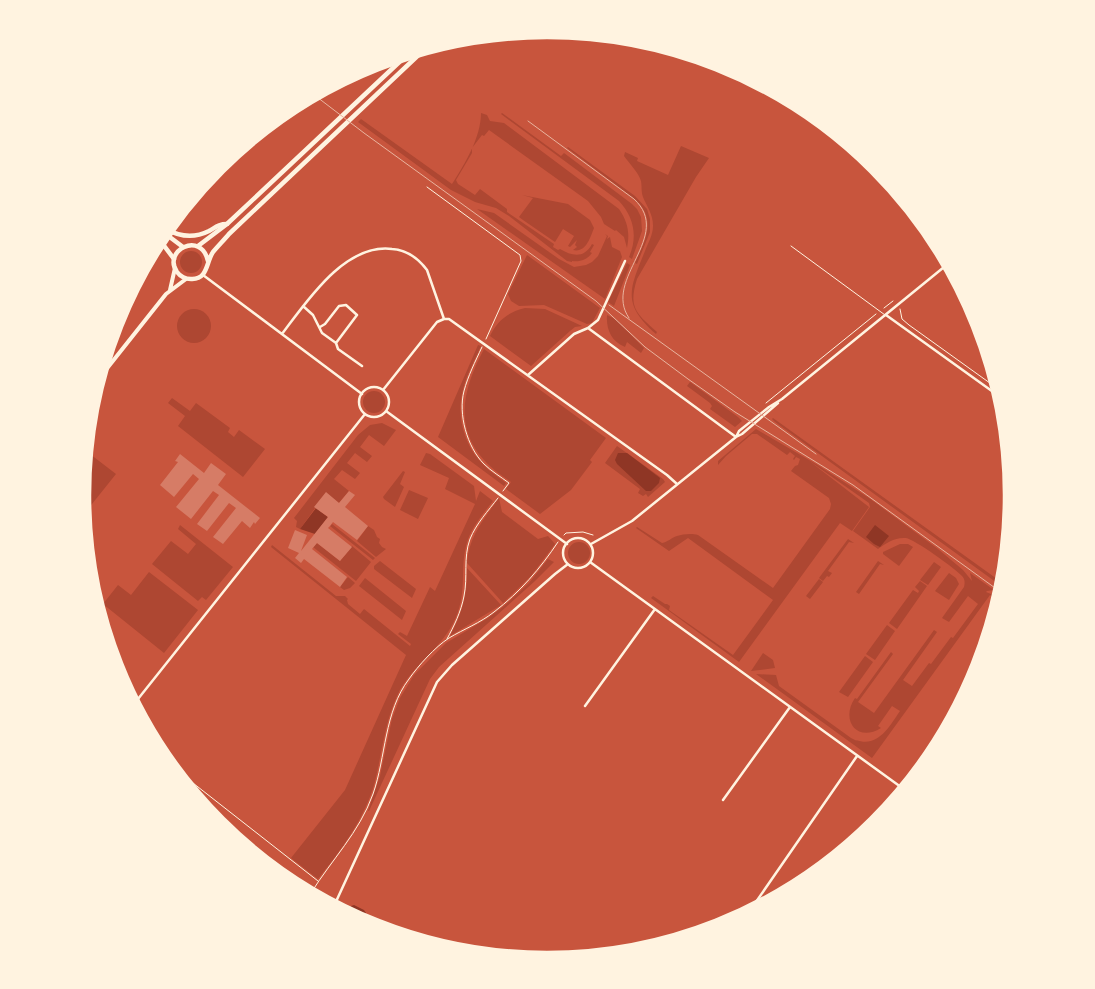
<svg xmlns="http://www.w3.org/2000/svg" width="1095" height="989" viewBox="0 0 1095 989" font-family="'Alegreya Sans',sans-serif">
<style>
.green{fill:#ae4732}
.water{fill:#8f3625}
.building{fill:#d67c66}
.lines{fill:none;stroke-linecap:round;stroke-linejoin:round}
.path{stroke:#fff3e0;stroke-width:1}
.service{stroke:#fff3e0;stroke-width:1}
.minor{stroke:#fff3e0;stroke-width:2.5}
.secondary{stroke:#fff3e0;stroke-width:4}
.primary{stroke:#fff3e0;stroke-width:4.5}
.trunk{stroke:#fff3e0;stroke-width:4.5}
.tram{stroke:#e9b49f;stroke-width:1}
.rim{fill:none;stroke:#fff3e0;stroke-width:2.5}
</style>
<rect width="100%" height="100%" fill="#c8553d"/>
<!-- green -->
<path class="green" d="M481 113 487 115 490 121 504 123 619 209C628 222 630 233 627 248L624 237 616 230 615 231 604 224 601 217 588 201 489 130 484 136 482 135 472 148V153L456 180 458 184 475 195 480 189 507 209V212L554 244 553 247 558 250 560 249C572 256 584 259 592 244L594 245 590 252 592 253C587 260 580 262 572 261V262L567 261 509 216 496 208 475 202 451 190 358 122 361 119 452 184C465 164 481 137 481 113Z
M502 113 561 156 564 153 632 204 637 209 641 217 642 231 632 259 629 257C638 237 634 217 619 201L501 114Z
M681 146 709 158 696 177 637 279C628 308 636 313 657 332L656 334C622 304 629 290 645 251 648 243 653 235 653 226 653 214 647 207 643 197 641 192 642 186 641 181 639 173 629 163 624 156L625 152 638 158 637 161 668 175Z
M568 147 635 196 647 209 650 219V232L637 264 635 263C645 240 657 221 636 200L567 148Z
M522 195 568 204 590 220 594 228C590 238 586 253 573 250L577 247 575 245 577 240 570 247 568 246 574 236 563 229 555 242 523 220 519 217 533 198Z
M477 209 494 213 559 259 574 267 586 265 592 262 598 256 607 236 605 234 608 236 607 239 610 237 612 247 620 251 622 257 605 299Z
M180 262a11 11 0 1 1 22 0a11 11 0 1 1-22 0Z
M527 255 600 308 592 323 587 324 544 305 519 306 511 301 508 294Z
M627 263 630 265 614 306 608 302Z
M525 308 545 309 582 326 575 327 570 331 531 366 490 336C497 321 508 312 525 308Z
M177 326a17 17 0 1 1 34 0a17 17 0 1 1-34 0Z
M607 315 615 319 644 348 641 353 627 342 625 347C611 341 606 329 607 315Z
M478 345 481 346C474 362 465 377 462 394 457 416 464 443 479 460 486 469 497 476 506 483L504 486 438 437Z
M484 349 606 438 590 460 592 462 571 490 540 514 506 489 511 482C501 475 492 469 484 460 452 425 465 385 484 349Z
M690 382 738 417 742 421 735 427 710 409 712 406 710 403 687 386Z
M363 402a11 11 0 1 1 22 0a11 11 0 1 1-22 0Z
M172 398 190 411 196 403 230 428 228 432 234 437 239 430 265 449 243 477 178 426 185 416 168 403Z
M773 418 1004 584V588L775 422 772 419Z
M382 423 396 430 384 446 369 435 360 447 372 456 367 462 355 453 347 463 360 473 355 479 342 470 334 479 349 491 339 503 326 493 300 529 296 527 297 521 294 518 358 435 370 425Z
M756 429 816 464 869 498 938 549 963 570 972 581 970 573 994 590 987 591 986 592 1001 598 999 601 990 595 872 758 756 674 776 675 779 686 851 738 857 741 856 740C878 748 889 727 900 711L892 706 878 726 881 728C857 743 840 720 855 698L857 699 891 652 893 654 858 702 874 713 934 630 937 632 903 680 912 686 929 663 931 664 951 637 953 638 978 604 968 596 949 622 942 618 964 587C965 583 965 579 962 576 956 569 914 539 906 538 895 537 886 543 878 549L853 531 870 507 869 503 808 460 869 507 852 531 840 523 739 662 651 598 653 596 665 604H667L670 606 669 610 733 655 773 600 688 538 669 551 636 528 637 527 662 543C668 542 671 538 677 536 683 534 692 533 698 535L773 588 830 509 831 504 829 498 791 471 795 466 798 465 800 459 796 457 794 460 793 459 795 456 790 452 787 455 757 434H752L726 456 718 465V461Z
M617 446 663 479 665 482 648 497 646 494 643 496 638 493 640 489 605 463Z
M86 451 116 474 84 514 82 494Z
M426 453 430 454 474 486 476 501 480 491 493 501C482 515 470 529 466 546 460 571 467 591 456 617 443 649 411 665 397 696 384 724 382 755 374 785 363 821 341 850 318 879L291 858 345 790 406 655 271 547 272 545 336 596H345L348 599 347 600 348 604 360 614 364 609 410 646 411 644 398 634 400 632 407 636 430 587 435 591 475 504 445 489 449 478 420 465Z
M403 471 405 472 400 484 404 487 395 507 384 499 383 497Z
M409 490 428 498 418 519 400 510Z
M499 498 502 512 538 539 548 536 555 544 531 576 503 603 467 563C469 536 484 519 499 498Z
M332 524 375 558 373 560 330 526Z
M180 525 233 567 206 600 202 597 198 601 152 564 171 541 188 554 196 544 178 529Z
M368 526 374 530 377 537 380 539 379 543 382 547 386 549 376 557 357 541Z
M848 539 854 543 849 542 828 571 832 573 829 577 827 576 823 581 819 578Z
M568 553a11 11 0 1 1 22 0a11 11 0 1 1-22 0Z
M317 543 340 561 352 546 371 562 356 581 313 547Z
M900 544H908L913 547 899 566 883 554V552Z
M548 559 554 562 535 581 439 667 430 679 369 811H368L380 776 392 719 400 698 414 675 446 643 488 618 504 606 529 583Z
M380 561 416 589 412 598 374 569V566Z
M878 561 884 565 880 564 859 594 856 592Z
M934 562 941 567 928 585 920 580Z
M467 568 501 605 450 636C462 614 468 593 467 568Z
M149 572 198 610 164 653 103 604 118 585 131 595Z
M949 573 956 578 959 584 949 600 935 591Z
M348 577 355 583 350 588 344 590 340 587Z
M365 578 406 611 402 620 359 586Z
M819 579 823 582 810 599 806 596Z
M920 581 927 586 897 629 889 623 913 590 918 593 919 591 915 587Z
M887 625 895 631 875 660 866 654Z
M763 653 773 660 775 668 751 671Z
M865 656 873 662 848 697 839 692Z"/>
<!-- water -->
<path class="water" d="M618 453H627L660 478 659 483 651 491H646L617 464 615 460Z
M316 508 328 517 315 534 300 529Z
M875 525 889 536 880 547 874 544 866 537Z
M354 905 364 910 366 913 363 921 348 913 351 906Z"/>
<!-- building -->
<path class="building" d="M180 454 204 473 211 463 226 474 218 485 260 518 255 524 254 522 250 528 242 521 223 544 213 537 236 508 229 503 207 531 197 524 219 495 213 491 191 519 176 507 199 479 193 474 174 497 160 485 178 462 175 461Z
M349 491 355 495 345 507 368 526 357 540 333 522 330 526 328 528 352 547 340 561 317 543 312 549 347 577 340 587 304 559 301 563 295 558 299 553 288 548 295 530 307 535 301 551 328 517 314 507 326 492 339 503Z"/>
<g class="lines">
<!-- path -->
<path class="path" d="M427 187 520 255 521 261 486 339
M884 308 893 301
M900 309 902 319 909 325 1001 391
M482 347C475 362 468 376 464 391 458 414 467 447 484 464 491 471 501 477 509 483L503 491
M766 403 876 314
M564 535 566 533 583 532 593 535
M447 639C454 626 461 612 464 596 468 577 463 558 470 539 476 524 488 511 498 498
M170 765 318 881
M311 893C332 859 359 833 373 794 386 757 384 712 409 679 418 666 435 647 449 638 464 629 480 623 494 612 520 592 540 569 558 542"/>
<!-- service -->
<path class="service" d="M791 246 885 315"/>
<!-- minor -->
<path class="minor" d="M203 275 362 394
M303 306 313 315 322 333 336 343 338 349 362 366
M886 315 1003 399
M320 327 325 324 339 306 346 305 357 315 336 343
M588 328 598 320 625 261
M282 334C307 301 345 243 392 249 407 250 418 258 427 270L444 319
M528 375 574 334 588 328 736 437
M359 402a15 15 0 1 1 30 0a15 15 0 1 1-30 0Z
M383 390 437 322 444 319H449L667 475 677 484
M386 411 567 544
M736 437 739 431 769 407 782 399 949 263
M563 553a15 15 0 1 1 30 0a15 15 0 1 1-30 0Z
M591 544 632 521 736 437 742 434 778 403
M590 562 905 790
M134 704 365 414
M585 706 655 609
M723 800 790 707
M334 906 437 682 452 665 555 574 568 564
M749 912 857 756"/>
<!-- secondary -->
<path class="secondary" d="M170 290 175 268
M97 381 166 294 186 279"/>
<!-- primary -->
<path class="primary" d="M198 246 227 224 410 52
M208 261C201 230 162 251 177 272 180 276 185 279 191 279 208 280 206 262 213 252 218 246 224 240 229 234L428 46"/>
<!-- trunk -->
<path class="trunk" d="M166 229C180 237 195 238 209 231 216 227 219 224 227 224
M163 232 183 247
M159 239 174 259"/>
<!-- tram -->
<path class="tram" d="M313 94 364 133 596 301 645 347 688 379 735 412 853 485 1002 593
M528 121 634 199C674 236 602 279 629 318
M609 305 816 454"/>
</g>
<!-- crop -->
<path d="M0 0H1095V989H0ZM90 495a457 457 0 1 1 914 0a457 457 0 1 1-914 0Z" fill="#fff3e0" fill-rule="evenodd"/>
<path class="rim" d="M90 495a457 457 0 1 1 914 0a457 457 0 1 1-914 0Z"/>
</svg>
